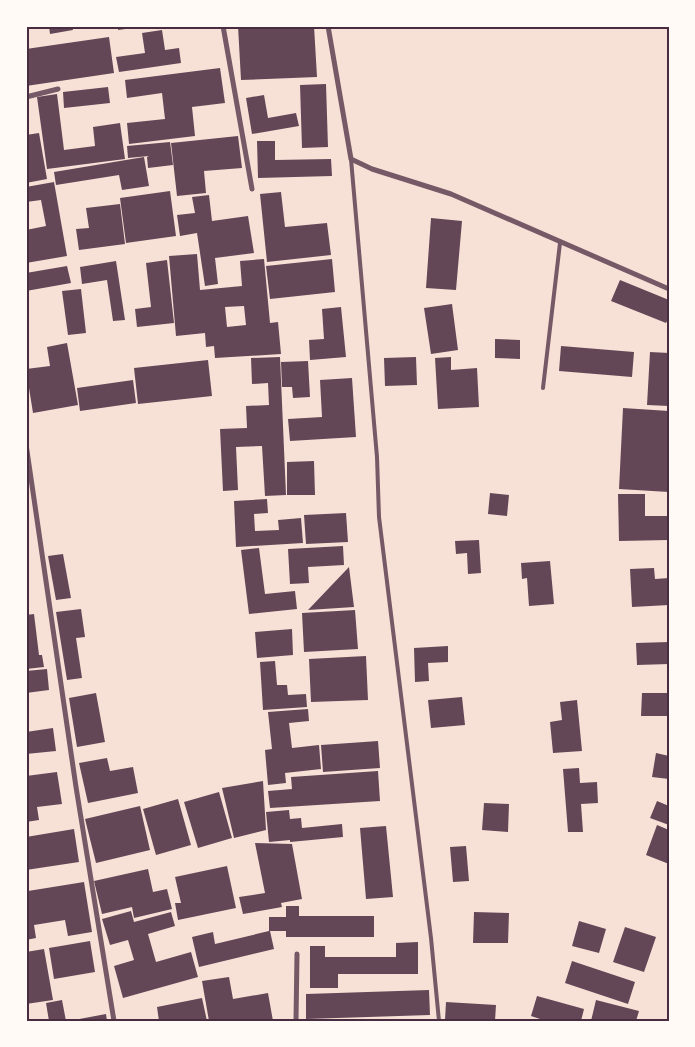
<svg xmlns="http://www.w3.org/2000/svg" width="695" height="1047" viewBox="0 0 695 1047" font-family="Rubik,sans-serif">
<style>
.building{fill:#644757;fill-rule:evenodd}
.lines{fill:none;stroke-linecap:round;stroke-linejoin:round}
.service{stroke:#755966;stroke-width:4}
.minor{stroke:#755966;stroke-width:5}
.neatline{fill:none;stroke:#4a2c40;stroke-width:2}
</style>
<rect width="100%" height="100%" fill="#f7e1d7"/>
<!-- building -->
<path class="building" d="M49 26H72L73 30 50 34Z
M118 26H140V27L118 30Z
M238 26H314L317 77 241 80Z
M162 30 165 50 179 48 181 63 119 72 116 57 145 53 142 33Z
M109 37 114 73 26 86V49Z
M220 68 225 103 192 107 195 136 129 144 127 123 165 119 162 93 127 98 125 80Z
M326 84 328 147 302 148 300 85Z
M108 87 110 103 64 108 63 92Z
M57 94 64 150 95 146 93 127 120 123 125 159 47 169 37 97Z
M264 95 268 118 296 113 299 126 252 134 246 98Z
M39 133 47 179 26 183V166H29L26 151V135Z
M238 136 242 168 204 171 206 193 177 196 171 143Z
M257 141H275V160L331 159 332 176 258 178Z
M170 142 173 165 148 168 147 157 149 156 128 158 127 146Z
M144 157 149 186 122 190 119 175 56 185 54 172Z
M54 182 67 256 26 263V230L46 226 41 200 26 202V187Z
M170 191 176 236 126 243 120 198Z
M281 192 285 227 327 223 331 255 267 262 260 194Z
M209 195 212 221 248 216 254 253 215 258 218 284 205 286 197 233 180 236 177 215 195 213 192 197Z
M120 204 125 244 79 250 76 229 89 228 86 208Z
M431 218 462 221 456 290 426 288Z
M197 254 200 290 242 286 240 261 264 259 270 323 278 322 281 354 215 358 214 346 206 347 205 333 176 336 169 256ZM244 306 246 325 227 327 225 307Z
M332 259 335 292 270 299 266 266Z
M167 260 174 323 137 327 135 309 151 307 146 263Z
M116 261 125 320 113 321 107 280 82 284 80 267Z
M67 266 71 283 26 291V273Z
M620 280 669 300V317L666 323 611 301Z
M81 289 86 333 68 335 62 291Z
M452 304 458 350 431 354 424 308Z
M341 307 346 357 310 360 309 340 324 339 322 309Z
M495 339 520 340V359L495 358Z
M67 343 78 405 33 413 26 369 50 366 47 347Z
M561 346 634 352 632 377 559 371Z
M650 352 669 353V406L647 405Z
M280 357 286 495 265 496 262 446 236 447 238 490 223 491 220 429 247 428 246 406 269 405 268 383 252 384 251 358Z
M416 357 417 385 385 386 384 358Z
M451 357V370L477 368 479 407 438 409 435 358Z
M208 360 212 396 138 404 134 368Z
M308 361 310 397 293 398 292 387H282L281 362Z
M352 378 356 437 290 441 288 419 322 417 320 380Z
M133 380 136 403 80 411 77 388Z
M623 408 669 411V492L619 489Z
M314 461 315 495H287V462Z
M490 493 509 495 507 516 488 514Z
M618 494H645V516H669V540L619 541Z
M267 499 268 513 254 514 255 531 279 530 278 520 301 518 303 543 236 547 234 501Z
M346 513 348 542 306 544 304 515Z
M479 540 481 573 468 574 467 553 456 554 455 541Z
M343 546 344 565 308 567 309 583 290 584 288 549Z
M259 548 265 594 295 591 297 609 249 614 241 550Z
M63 554 71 598 56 600 48 556Z
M550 561 554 604 529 606 527 578 522 579 521 563Z
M349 567 354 607 308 610Z
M654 568 655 579 669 578V605L632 607 630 569Z
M81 609 85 637 76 638 82 678 67 680 56 612Z
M355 610 358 649 304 652 302 613Z
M34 614 39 655H42L44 667 26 669V615Z
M292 629 293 655 257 658 255 632Z
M669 642V664L637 665 636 643Z
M448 646V662L428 663 429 681 415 682 414 648Z
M366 656 368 700 311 702 309 659Z
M275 661 277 685H287L288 695 306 694 307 707 263 710 260 662Z
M47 669 49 690 26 693V671Z
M96 693 105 742 77 747 69 698Z
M642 693H669V716H641Z
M462 697 465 725 431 728 428 700Z
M577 700 582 751 553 753 550 722 562 720 560 702Z
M308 709 309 721 289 723 292 748 319 745 321 769 285 773 286 783 268 785 265 750 272 749 268 712Z
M53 728 56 751 26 754V732Z
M378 741 380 768 323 772 321 745Z
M656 753 669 756V779L652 777Z
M107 758 110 771 133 767 138 793 88 803 79 763Z
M579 768 580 783 597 782 598 803 581 804 583 832H568L563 769Z
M378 771 380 801 270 808 268 791 292 789 291 777Z
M57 772 62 804 37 807 39 820 26 822V776Z
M263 781 266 830 234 838 222 788Z
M219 792 232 838 198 848 184 802Z
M178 799 191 845 156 855 143 809Z
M657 801 669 806V825L650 818Z
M484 803 509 804 508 832 482 830Z
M140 806 150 850 96 863 85 819Z
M289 810 290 819 301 818 302 828 342 824 343 837 290 842V840L269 842 266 812Z
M657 825 669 830V864L646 855Z
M386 826 393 897 366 899 360 828Z
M74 829 79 862 26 870V837Z
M255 843 292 844 302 899 281 903 282 907 243 914 239 897 265 893Z
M466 846 469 881 453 882 450 847Z
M227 866 236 908 178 920 175 903H181L175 877Z
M148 869 153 892 167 889 172 909 134 918 132 907 102 914 94 881Z
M84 882 92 932 68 936 65 920 34 925 36 938 26 940V885L28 891Z
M286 906H299V916H374V937H286V931H270L274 949 199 967 192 937 213 932 215 944 269 931V917H286Z
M131 911 134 922 171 912 175 926 148 934 156 962 191 952 198 977 123 998 114 966 134 960 128 940 110 945 102 919Z
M474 912 509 913 508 943H473Z
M579 921 606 929 599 953 572 946Z
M625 927 656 937 644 972 613 962Z
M90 941 95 972 54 979 49 948Z
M418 942V974H338V988H310V946H325V957H396V943Z
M44 949 53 1000 26 1004V952Z
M572 961 635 982 628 1004 565 983Z
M229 977 233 999 268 993 273 1021H209L202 981Z
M429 990 430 1015 306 1019V994Z
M537 996 584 1009 581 1021H546L531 1016Z
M202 998 207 1021H159L157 1007Z
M62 1000 66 1021H49L46 1003Z
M596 1000 639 1011 636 1021H591Z
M446 1002 496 1005 495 1021 445 1020Z
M106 1014 107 1021H74V1020Z"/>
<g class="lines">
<!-- service -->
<path class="service" d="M351 159 377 457 379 517 431 938 439 1021
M543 388 560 243"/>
<!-- minor -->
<path class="minor" d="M223 26 252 189
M328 26 351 159 372 169 451 194 669 289
M26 97 58 89
M26 444 76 787 114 1021
M296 1021 297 954"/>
</g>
<!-- border -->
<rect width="695" height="1047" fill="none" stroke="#fffaf5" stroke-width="55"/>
<rect x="28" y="28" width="640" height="992" class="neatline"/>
</svg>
